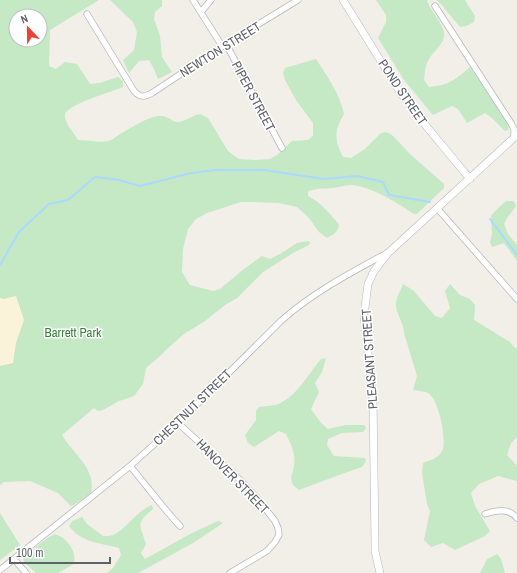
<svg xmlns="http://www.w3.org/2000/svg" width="517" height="573" viewBox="0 0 517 573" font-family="'Archivo Narrow',sans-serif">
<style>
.green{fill:#c5e8c5;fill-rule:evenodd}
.sand{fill:#fbf3d9}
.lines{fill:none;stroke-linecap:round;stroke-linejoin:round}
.stream{stroke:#aadaff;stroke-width:2}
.minor-casing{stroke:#b5b8bc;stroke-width:7}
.tertiary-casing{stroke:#b5b8bc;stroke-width:8}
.minor{stroke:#fff;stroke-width:5.5}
.tertiary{stroke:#fff;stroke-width:7}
.labels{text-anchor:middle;stroke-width:3;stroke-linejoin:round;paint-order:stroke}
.street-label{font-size:13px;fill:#5f6368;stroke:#fff}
.park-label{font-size:13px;fill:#348238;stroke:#fff}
</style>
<rect width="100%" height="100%" fill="#f1efe8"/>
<!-- green -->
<path class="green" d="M0 0H99L50 30 49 66 56 69 65 62 77 64 90 84 99 83 118 77 123 81V87C114 91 65 105 65 115 64 122 74 133 78 140 88 140 99 143 109 141 114 139 118 135 122 133 132 127 142 121 153 117 166 113 167 119 177 122 182 123 193 115 200 114L208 118 228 151 239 159 256 160 270 159 277 155 292 141 308 140 313 136V123L296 100 285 80 283 73 285 68 316 59C327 76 340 94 344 114 334 131 334 139 343 157L351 158 365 149 381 133 386 132 392 135 411 155 444 184V188L417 214H414C399 204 369 185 350 185 344 185 338 188 332 188 323 189 317 188 308 191V196C321 203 330 213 339 225 338 232 333 235 327 238L319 232 309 218 297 207 279 203 254 202H241L207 213 196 219 188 229 183 249 182 272 190 285 213 291 220 289 244 269 262 256 270 259 280 254 297 243 310 241 309 245 293 253 263 272 237 298 225 305 205 321 184 334 168 348 159 357 146 368 143 384 134 396 119 401 103 410 98 411 94 408 62 435C73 454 97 469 91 493L74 505 71 506 58 493 30 481 4 482 0 485ZM16 16H40V40H16Z
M110 0H162V6L155 12 154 19 160 36 162 57 172 72 158 79 154 69 149 60 139 61 129 73 123 60 134 50 137 32 133 22Z
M376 0H428L427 1C431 11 441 21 444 32 446 43 434 50 429 59 425 65 425 73 424 80L429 87C447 86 457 79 470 67L504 117 509 125 508 130 505 131 492 118 485 113 467 123 458 109 452 106 433 115 404 80 378 38 386 22V15Z
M436 0H465L475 16 474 22 466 26 460 27 441 4Z
M506 201H514L516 206 507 218 504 224 508 234 517 245V261L504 243 492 247 490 242 492 234 491 216 496 210Z
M403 284 414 291 435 316 442 318 450 308 445 291 450 284 460 295 470 299 475 305 474 320 510 342 517 350V437L511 443 507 455 517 466V481L498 476 479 484 471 493 475 506 490 531 485 536 455 550 443 543 431 547 424 540 430 511 427 504 422 473 423 463C431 460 440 458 443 449 446 438 439 399 428 393 424 391 418 391 413 390L417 376 404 333C404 322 394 311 396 302 397 296 401 290 403 284Z
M326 358 322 372 315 383 319 392 311 409 321 423 328 429 346 425H364L366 428 363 432 342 433 328 439 327 445 334 456 365 458 366 461 362 467 339 475 299 490 293 485 291 478C297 459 295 452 286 434L279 431 254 447 248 443 245 435 256 420V411L259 407C264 406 270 406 275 405 296 399 308 374 321 359Z
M152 505 153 509C135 524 140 524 146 544L141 553 145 559 192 533 218 521 223 523 193 543 138 573H107L113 568 121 555 119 548C100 543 82 543 69 526L72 521 82 517 87 524 103 536C106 536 110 536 113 535 128 528 136 511 152 505Z
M0 513 20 545 0 560Z
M55 534C67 538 77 551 74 564L58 573H36L24 562 23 557 49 537Z
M497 554 501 559 505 573H480L487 559Z"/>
<!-- sand -->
<path class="sand" d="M16 296 24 320 16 343 13 363 0 366V298L4 299Z"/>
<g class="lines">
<!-- stream -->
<path class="stream" d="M490 219 517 255
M0 265 19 232 49 204 68 200 95 177 119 180 140 186 191 173 216 170H264L324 179 357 176 383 182 389 195 430 202"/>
<defs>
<path id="minor" d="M193 0 222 46
M435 6 511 123 514 129V138
M201 12 211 0
M87 14 134 91C140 98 145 97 152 93L226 44 298 0
M226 44 282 148
M437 208 517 299
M178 423 238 478 257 498 275 521 278 528 279 535 275 542 267 551 230 573
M130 466C147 486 162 507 180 526
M485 514C497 510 509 508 517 518
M14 559 26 573
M0 570 130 466 178 423 282 320C314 292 350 273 387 253"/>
<path id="tertiary" d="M343 0 400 92 427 127 470 179
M380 573 375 551V542L373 399 364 315 368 284 374 271 388 253 517 135"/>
</defs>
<!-- minor casing -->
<use href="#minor" class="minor-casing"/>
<!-- tertiary casing -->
<use href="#tertiary" class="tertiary-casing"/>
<!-- minor -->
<use href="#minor" class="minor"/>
<!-- tertiary -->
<use href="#tertiary" class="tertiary"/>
</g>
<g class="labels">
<!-- street labels -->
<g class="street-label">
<text transform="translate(220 49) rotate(-32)" y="5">NEWTON STREET</text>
<text transform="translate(403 92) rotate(56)" y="5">POND STREET</text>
<text transform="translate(254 96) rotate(62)" y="5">PIPER STREET</text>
<text transform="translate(369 359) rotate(-94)" y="5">PLEASANT STREET</text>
<text transform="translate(192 407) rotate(-44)" y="5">CHESTNUT STREET</text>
<text transform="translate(233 476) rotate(46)" y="5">HANOVER STREET</text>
</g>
<!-- park labels -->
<g class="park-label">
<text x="73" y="337">Barrett Park</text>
</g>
</g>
<!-- north arrow -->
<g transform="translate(28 28) rotate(338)"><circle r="19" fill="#ffffff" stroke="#bfc1c3"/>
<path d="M0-3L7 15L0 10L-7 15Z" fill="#ea4335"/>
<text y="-6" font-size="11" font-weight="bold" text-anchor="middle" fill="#5f6368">N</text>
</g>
<!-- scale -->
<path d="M10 557v6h100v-6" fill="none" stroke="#5f6368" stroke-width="2"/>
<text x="16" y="557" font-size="12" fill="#5f6368" stroke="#ffffff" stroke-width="3" paint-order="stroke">100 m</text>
</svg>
